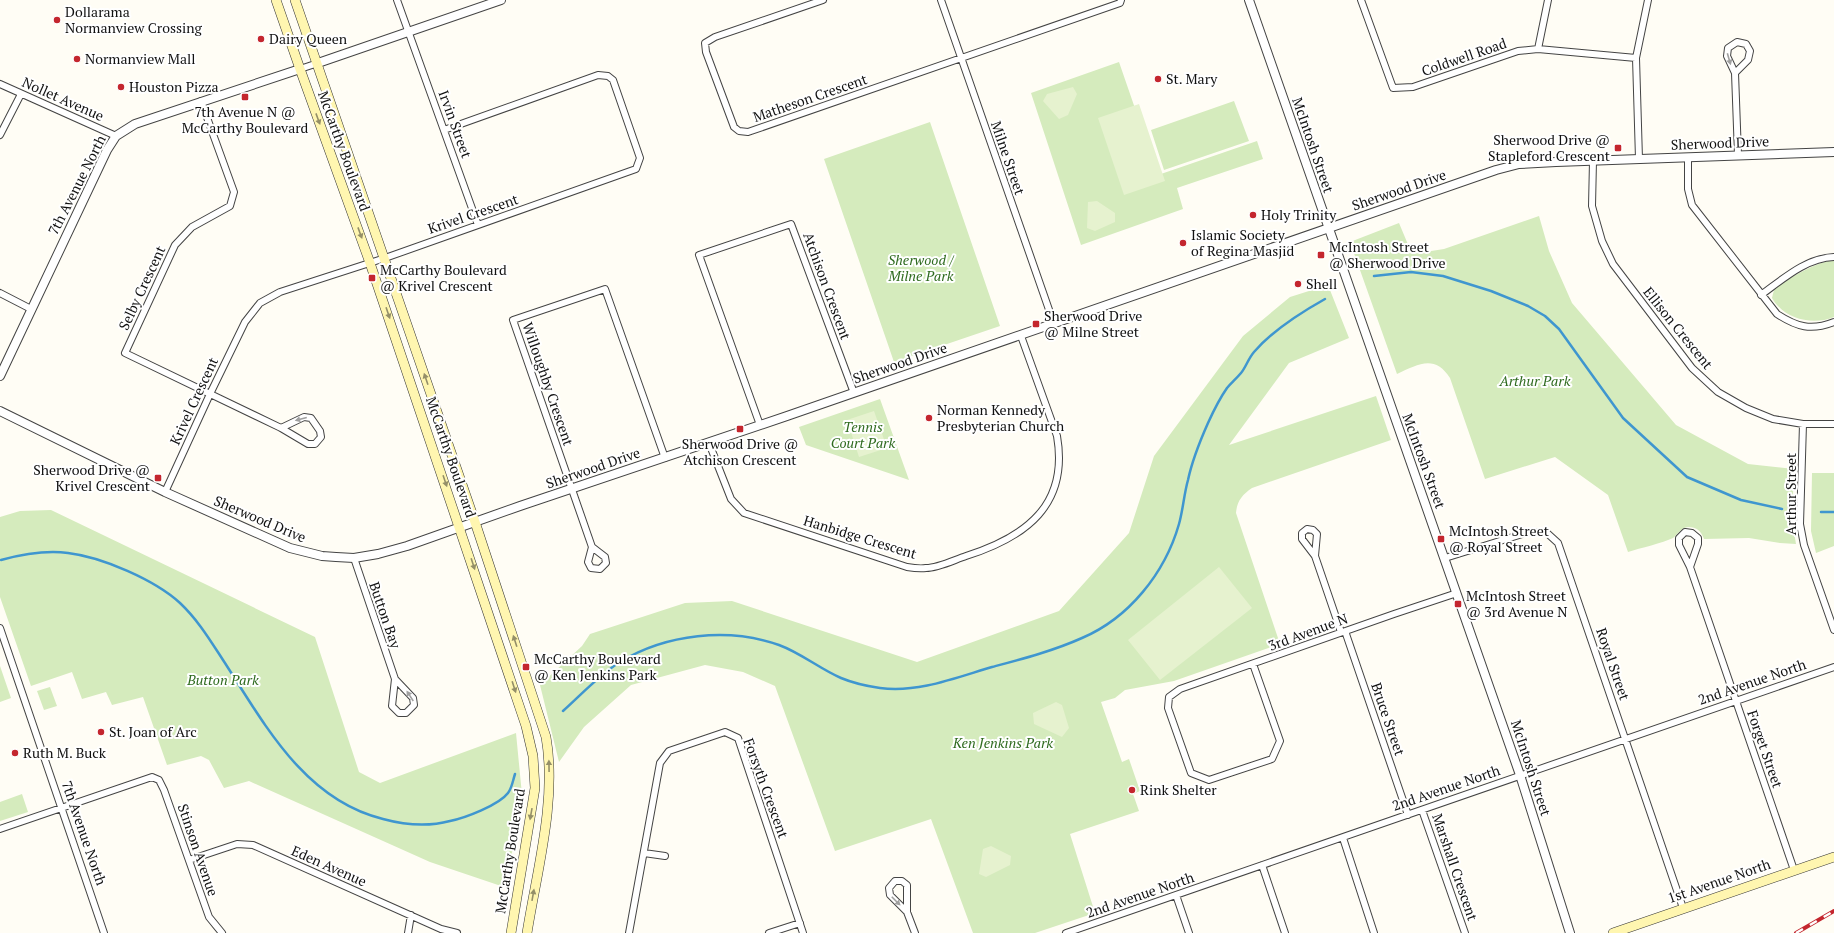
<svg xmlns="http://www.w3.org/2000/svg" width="1834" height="933" viewBox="0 0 1834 933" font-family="'PT Serif',serif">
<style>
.green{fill:#d5ebbd}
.pitch{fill:#e6f2cf}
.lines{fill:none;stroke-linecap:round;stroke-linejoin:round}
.stream{stroke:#3f96cf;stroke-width:2.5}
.minor-casing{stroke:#444;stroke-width:8}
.tertiary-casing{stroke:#444;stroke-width:10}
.secondary-casing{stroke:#333;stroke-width:10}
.minor{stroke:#fff;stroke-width:6}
.tertiary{stroke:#fff;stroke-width:8}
.secondary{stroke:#fff6b0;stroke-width:9}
.rail-casing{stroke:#c4262e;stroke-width:4}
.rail{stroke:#fff;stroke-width:2.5;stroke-dasharray:8;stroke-linecap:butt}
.oneway{fill:#a0a0a0}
.oneway2{fill:#948f68}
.poi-dot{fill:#c4262e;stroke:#fff;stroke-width:1.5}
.labels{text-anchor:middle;stroke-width:4;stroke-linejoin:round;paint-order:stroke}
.poi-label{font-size:14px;fill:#111;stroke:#fff;text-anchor:start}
.street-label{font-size:14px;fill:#111;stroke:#fff}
.park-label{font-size:14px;font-style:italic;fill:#2f6b1f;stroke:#fff}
</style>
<rect width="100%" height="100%" fill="#fffdf5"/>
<!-- green -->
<path class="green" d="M1119 62 1158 175 1257 141 1263 159 1177 188 1183 209 1081 245 1031 93Z
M1234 101 1249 141 1164 170 1151 130Z
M930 122 1000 326 894 362 824 159Z
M1539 216 1549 251 1572 303 1676 425 1748 464 1794 469 1792 520 1796 544 1780 543 1749 538 1704 539C1701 531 1697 527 1688 527 1681 528 1678 534 1673 538 1663 543 1640 548 1628 552L1608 495 1555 457 1485 479 1450 378C1435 354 1418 364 1397 374L1350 242 1399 223 1412 254 1444 249Z
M1834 260V317C1812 326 1784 319 1772 298 1773 295 1773 291 1775 289 1786 279 1819 261 1834 260Z
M1328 285 1349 338 1289 363 1229 445 1376 396 1391 440 1252 488C1242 495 1237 501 1236 513L1280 644 1174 681 1125 690 1115 698 1101 702 1122 762 1129 759 1140 791 1133 794 1139 811 1070 834 1095 913 1035 933H973L931 819 835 851 775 686 743 672 705 665 631 685 584 727 559 762 540 685 582 646 590 634 685 603 732 601 917 662 1059 611 1129 533 1154 456 1243 336 1290 297Z
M880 399 909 480 806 445 799 427Z
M1812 473H1834V546L1816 553 1811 531Z
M51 510 315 637 359 772 380 783 516 733 523 805 504 887 430 862 249 781 224 788 209 760 201 756 167 765 143 697 112 705 106 692 82 699 72 672 31 686 0 597V517L20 511Z
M0 666 11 698 0 702Z
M50 687 57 706 44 710 37 691Z
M22 794 28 812 0 821V802Z"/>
<!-- pitch -->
<path class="pitch" d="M1073 87 1077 94 1068 115 1059 119 1043 101 1047 94Z
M1139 104 1165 181 1124 195 1098 118Z
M1097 201 1115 213V222L1095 231 1087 228 1088 202Z
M874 411 887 448 859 457 847 420Z
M1219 567 1252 608 1160 680 1128 640Z
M1056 702 1062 705 1069 728 1062 737 1034 724 1033 713Z
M991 846 1011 856 1010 865 986 877 979 874 983 849Z"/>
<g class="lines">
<!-- stream -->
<path class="stream" d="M1374 276 1411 272 1443 276 1491 291 1528 306 1545 316 1559 329 1623 418 1687 477 1741 500 1782 509
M1821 512H1834
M1 560C23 554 45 550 68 553 102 557 155 580 180 603 198 620 210 640 223 660 264 723 304 800 383 819 405 825 428 827 450 821 465 818 499 805 508 793 512 788 513 780 515 774
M563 711C581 695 599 675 620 662 666 634 728 627 779 645 801 653 820 669 841 678 853 683 866 686 880 688 918 693 955 678 992 667 1022 659 1053 651 1082 638 1129 618 1165 573 1179 524 1183 510 1184 494 1188 480 1192 461 1200 441 1208 423 1213 412 1220 398 1227 388 1231 383 1236 379 1241 373 1246 367 1248 359 1254 352 1273 330 1300 313 1325 299"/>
<defs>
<path id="minor" d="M397 0 478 225
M823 0 715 37 705 43 706 52 734 127 739 131 748 132 1120 3 1121 0
M941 0 1054 324
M1361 0 1393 88 1413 87 1518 51 1538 49 1636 58
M1538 49 1548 0
M300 69 318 63
M1735 73 1748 60 1750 51 1746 44 1737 42 1728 48 1727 56 1735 73 1738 155
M0 84 116 136
M201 101 234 192 230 206 192 227 175 245 125 353 281 428 308 444H315L321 437 320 431 311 418 304 417 281 428
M0 135 21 94
M1688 157V189L1692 205 1777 314C1797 327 1811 331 1834 322
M1639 159 1636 58 1648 0
M1593 161 1592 206 1602 241 1613 264 1692 368 1718 392 1746 408 1773 419 1803 424H1834
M0 293 31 309
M1761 295C1783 279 1806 258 1834 257
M1803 424 1800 524 1804 545 1834 630
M760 425 699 255 791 224 854 393
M709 443 731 499 744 513 907 567C913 568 920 569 926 568 938 568 954 560 966 556 1026 537 1069 505 1057 436L1021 336
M165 492 210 394 245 322 260 303 280 292 385 258 636 169 640 158 613 80 608 76 598 75 444 130
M592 547 588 562 591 568 600 569 606 563 605 557 592 547 513 320 605 289 665 458
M1315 556 1317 534 1313 530 1307 529 1302 533V539L1315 556 1341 632
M354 558 395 679 392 706 399 713H406L414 705 413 698 395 679
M1445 558 1529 532 1547 533 1558 543 1683 908
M1690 567 1679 545V538L1685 532 1692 533 1698 538V544L1690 567 1794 870
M0 628 104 933
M1345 631 1408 815
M1253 664 1280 741 1272 759 1209 780 1191 773 1168 708 1169 697 1180 689 1394 614 1457 593
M1422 810 1465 933
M0 829 152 777 159 780 164 790 209 917 222 933
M1343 838 1374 933
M644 853 665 856
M189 860 237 844 253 845 441 929 457 933
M1262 865 1285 933
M1176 895 1189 933
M907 912 890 895 889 888 895 881H902L907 885V912L915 933
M408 933 411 915
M629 933 660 763 669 751 725 732 738 738 803 933
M769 933 800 923
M1066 933 1834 667"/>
<path id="tertiary" d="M1249 0 1520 775 1570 933
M318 63 501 0
M0 376 107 150 116 136 135 124 300 69
M0 411 165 492 290 548 322 556 336 557 354 558 378 554 407 546 520 506 787 416 1496 170 1519 164 1556 162 1834 152"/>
<path id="secondary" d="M276 0 300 69 370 263 526 726 533 756 535 788 511 933
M295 0 475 522 546 737C557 800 537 870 527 933
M1613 933 1834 857"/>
</defs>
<!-- minor casing -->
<use href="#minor" class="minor-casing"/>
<!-- tertiary casing -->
<use href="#tertiary" class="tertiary-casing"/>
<!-- secondary casing -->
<use href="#secondary" class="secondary-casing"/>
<!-- minor -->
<use href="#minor" class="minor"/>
<!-- tertiary -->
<use href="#tertiary" class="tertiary"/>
<!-- secondary -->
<use href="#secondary" class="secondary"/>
<defs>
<path id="rail" d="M1796 933 1834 911"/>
</defs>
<!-- rail casing -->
<use href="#rail" class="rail-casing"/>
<!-- rail -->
<use href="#rail" class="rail"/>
</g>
<!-- one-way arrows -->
<defs><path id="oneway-solid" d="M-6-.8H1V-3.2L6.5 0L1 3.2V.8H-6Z"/></defs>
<g class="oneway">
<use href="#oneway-solid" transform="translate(1729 59) rotate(74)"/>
<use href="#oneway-solid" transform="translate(301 419) rotate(165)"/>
<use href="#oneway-solid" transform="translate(410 696) rotate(-123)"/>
<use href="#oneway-solid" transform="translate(896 901) rotate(45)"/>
</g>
<g class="oneway2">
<use href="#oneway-solid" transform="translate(318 119) rotate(70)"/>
<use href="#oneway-solid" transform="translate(360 233) rotate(70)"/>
<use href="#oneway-solid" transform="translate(388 313) rotate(71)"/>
<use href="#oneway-solid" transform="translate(426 379) rotate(-109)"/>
<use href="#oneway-solid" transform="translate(445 481) rotate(71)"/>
<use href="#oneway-solid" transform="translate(473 564) rotate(72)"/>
<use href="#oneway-solid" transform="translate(515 641) rotate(-108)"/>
<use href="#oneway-solid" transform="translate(514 687) rotate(72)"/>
<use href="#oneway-solid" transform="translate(549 766) rotate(-91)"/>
<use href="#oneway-solid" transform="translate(531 814) rotate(100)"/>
<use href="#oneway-solid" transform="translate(533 895) rotate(-80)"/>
</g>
<!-- markers -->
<g class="poi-dot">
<circle cx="57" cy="20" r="4"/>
<circle cx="261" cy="39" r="4"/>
<circle cx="77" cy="59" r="4"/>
<circle cx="1158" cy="79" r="4"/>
<circle cx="121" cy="87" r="4"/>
<rect x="241" y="93" width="8" height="8" rx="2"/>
<rect x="1614" y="144" width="8" height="8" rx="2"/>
<circle cx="1253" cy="215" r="4"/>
<circle cx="1183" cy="243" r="4"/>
<rect x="1317" y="251" width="8" height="8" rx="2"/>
<rect x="368" y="274" width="8" height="8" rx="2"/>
<circle cx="1298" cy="284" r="4"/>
<rect x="1032" y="320" width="8" height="8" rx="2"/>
<circle cx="929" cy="418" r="4"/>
<rect x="736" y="425" width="8" height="8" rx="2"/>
<rect x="154" y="474" width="8" height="8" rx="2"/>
<rect x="1437" y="535" width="8" height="8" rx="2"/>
<rect x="1454" y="600" width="8" height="8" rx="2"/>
<rect x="522" y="663" width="8" height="8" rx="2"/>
<circle cx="101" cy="732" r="4"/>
<circle cx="15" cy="753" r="4"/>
<circle cx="1132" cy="790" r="4"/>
</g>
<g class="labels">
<!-- poi labels -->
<g class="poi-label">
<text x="65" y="17">Dollarama<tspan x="65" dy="16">Normanview Crossing</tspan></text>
<text x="269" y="44">Dairy Queen</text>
<text x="85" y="64">Normanview Mall</text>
<text x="1166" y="84">St. Mary</text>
<text x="129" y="92">Houston Pizza</text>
<text x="245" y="117" text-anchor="middle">7th Avenue N @<tspan x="245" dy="16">McCarthy Boulevard</tspan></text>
<text x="1610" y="145" text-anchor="end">Sherwood Drive @<tspan x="1610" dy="16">Stapleford Crescent</tspan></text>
<text x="1261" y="220">Holy Trinity</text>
<text x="1191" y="240">Islamic Society<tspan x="1191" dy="16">of Regina Masjid</tspan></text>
<text x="1329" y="252">McIntosh Street<tspan x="1329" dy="16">@ Sherwood Drive</tspan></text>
<text x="380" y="275">McCarthy Boulevard<tspan x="380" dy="16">@ Krivel Crescent</tspan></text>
<text x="1306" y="289">Shell</text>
<text x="1044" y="321">Sherwood Drive<tspan x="1044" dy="16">@ Milne Street</tspan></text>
<text x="937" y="415">Norman Kennedy<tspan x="937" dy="16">Presbyterian Church</tspan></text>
<text x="740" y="449" text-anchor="middle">Sherwood Drive @<tspan x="740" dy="16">Atchison Crescent</tspan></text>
<text x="150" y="475" text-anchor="end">Sherwood Drive @<tspan x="150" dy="16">Krivel Crescent</tspan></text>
<text x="1449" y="536">McIntosh Street<tspan x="1449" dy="16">@ Royal Street</tspan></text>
<text x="1466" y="601">McIntosh Street<tspan x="1466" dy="16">@ 3rd Avenue N</tspan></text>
<text x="534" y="664">McCarthy Boulevard<tspan x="534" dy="16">@ Ken Jenkins Park</tspan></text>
<text x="109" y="737">St. Joan of Arc</text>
<text x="23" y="758">Ruth M. Buck</text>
<text x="1140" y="795">Rink Shelter</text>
</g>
<!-- street labels -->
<g class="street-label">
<text transform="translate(1464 57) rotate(-19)" y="5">Coldwell Road</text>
<text transform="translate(810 98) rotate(-19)" y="5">Matheson Crescent</text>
<text transform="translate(63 99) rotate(24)" y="5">Nollet Avenue</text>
<text transform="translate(455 124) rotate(70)" y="5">Irvin Street</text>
<text transform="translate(1720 143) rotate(-2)" y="5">Sherwood Drive</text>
<text transform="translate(1313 145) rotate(71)" y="5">McIntosh Street</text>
<text transform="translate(344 151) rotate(70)" y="5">McCarthy Boulevard</text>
<text transform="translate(1008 158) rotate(71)" y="5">Milne Street</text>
<text transform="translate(77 185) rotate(-63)" y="5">7th Avenue North</text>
<text transform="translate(1399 190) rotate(-19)" y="5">Sherwood Drive</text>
<text transform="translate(473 214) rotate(-19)" y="5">Krivel Crescent</text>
<text transform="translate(827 286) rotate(70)" y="5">Atchison Crescent</text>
<text transform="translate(142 288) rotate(-65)" y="5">Selby Crescent</text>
<text transform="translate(1678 328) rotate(51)" y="5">Ellison Crescent</text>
<text transform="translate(900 363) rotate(-19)" y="5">Sherwood Drive</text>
<text transform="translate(548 384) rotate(71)" y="5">Willoughby Crescent</text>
<text transform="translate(194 401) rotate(-65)" y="5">Krivel Crescent</text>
<text transform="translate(451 457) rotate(71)" y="5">McCarthy Boulevard</text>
<text transform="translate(1424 461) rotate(70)" y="5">McIntosh Street</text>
<text transform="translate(593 468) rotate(-19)" y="5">Sherwood Drive</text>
<text transform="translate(1791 494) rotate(-90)" y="5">Arthur Street</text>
<text transform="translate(260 519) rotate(23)" y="5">Sherwood Drive</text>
<text transform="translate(860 537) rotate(17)" y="5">Hanbidge Crescent</text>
<text transform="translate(385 615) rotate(71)" y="5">Button Bay</text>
<text transform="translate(1308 632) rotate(-20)" y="5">3rd Avenue N</text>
<text transform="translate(1613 664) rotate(71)" y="5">Royal Street</text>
<text transform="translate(1752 682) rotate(-19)" y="5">2nd Avenue North</text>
<text transform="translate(1388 719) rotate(71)" y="5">Bruce Street</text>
<text transform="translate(1765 749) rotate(71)" y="5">Forget Street</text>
<text transform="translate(1531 768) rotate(72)" y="5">McIntosh Street</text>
<text transform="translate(766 788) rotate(70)" y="5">Forsyth Crescent</text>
<text transform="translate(1446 788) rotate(-19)" y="5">2nd Avenue North</text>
<text transform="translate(84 833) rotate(71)" y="5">7th Avenue North</text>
<text transform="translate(198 850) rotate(71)" y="5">Stinson Avenue</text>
<text transform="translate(510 851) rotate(-81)" y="5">McCarthy Boulevard</text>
<text transform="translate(329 866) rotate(24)" y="5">Eden Avenue</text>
<text transform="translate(1455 867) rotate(71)" y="5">Marshall Crescent</text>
<text transform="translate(1719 881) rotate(-19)" y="5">1st Avenue North</text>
<text transform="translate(1140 895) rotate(-19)" y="5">2nd Avenue North</text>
</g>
<!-- park labels -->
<g class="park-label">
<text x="921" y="265">Sherwood /<tspan x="921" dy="16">Milne Park</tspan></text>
<text x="1535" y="386">Arthur Park</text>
<text x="863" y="432">Tennis<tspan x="863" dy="16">Court Park</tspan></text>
<text x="223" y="685">Button Park</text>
<text x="1003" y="748">Ken Jenkins Park</text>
</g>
</g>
</svg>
